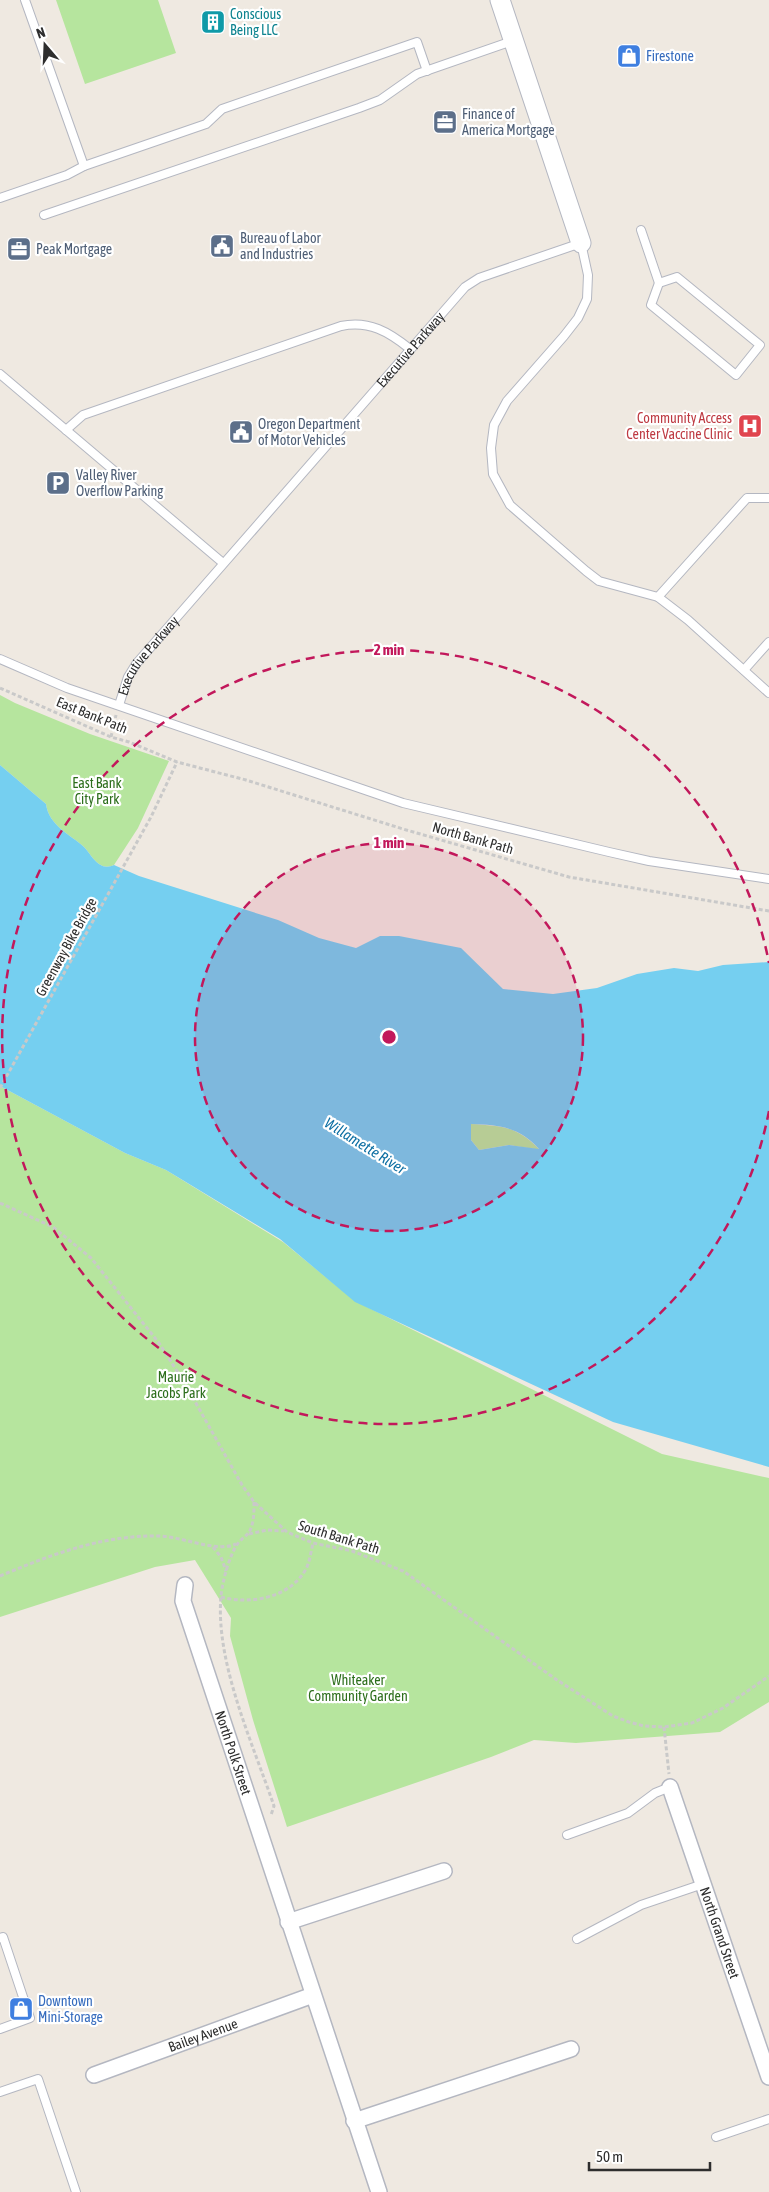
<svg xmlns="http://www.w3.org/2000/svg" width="769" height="2192" viewBox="0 0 769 2192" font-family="'Asap Condensed',sans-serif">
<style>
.green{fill:#b6e59e}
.water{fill:#75cff0;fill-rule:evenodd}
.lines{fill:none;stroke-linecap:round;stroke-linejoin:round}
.service-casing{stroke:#b4b7c1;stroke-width:10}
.minor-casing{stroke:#b4b7c1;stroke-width:18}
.tertiary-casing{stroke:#b4b7c1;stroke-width:21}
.path{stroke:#c9c9c9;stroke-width:3;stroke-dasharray:4 2.5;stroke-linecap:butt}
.service{stroke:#fff;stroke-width:8}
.minor{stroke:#fff;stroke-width:15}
.tertiary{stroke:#fff;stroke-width:19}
.ring{fill:none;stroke:#c2185b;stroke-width:2.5;stroke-dasharray:9 6}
.labels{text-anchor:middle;stroke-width:4.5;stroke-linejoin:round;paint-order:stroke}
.culture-label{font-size:14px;fill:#0d838f;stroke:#fff;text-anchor:start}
.shop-label{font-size:14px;fill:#366cbe;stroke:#fff;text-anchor:start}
.service-label{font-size:14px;fill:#4e5e75;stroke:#fff;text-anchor:start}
.street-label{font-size:14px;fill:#2e2e2e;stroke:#fff}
.health-label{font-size:14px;fill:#be3a42;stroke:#fff;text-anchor:end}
.park-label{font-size:14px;fill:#2c6e1b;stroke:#fff}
.water-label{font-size:15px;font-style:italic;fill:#0d6fa3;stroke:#fff}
.centre{fill:#c2185b;stroke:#fff;stroke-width:2.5}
.ring-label{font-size:15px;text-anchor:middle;font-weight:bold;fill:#c2185b;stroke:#fff;stroke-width:4.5;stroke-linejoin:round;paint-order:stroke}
</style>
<rect width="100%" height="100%" fill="#efe9e1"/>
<!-- green -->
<path class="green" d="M56 0H158L176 53 85 84Z
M0 695 15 703 90 734 169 761 138 828 114 865C109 867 105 868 99 864 93 860 89 852 84 847 70 834 49 826 46 804L0 765Z
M0 1086 125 1153 166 1170 283 1242 355 1301 662 1454 769 1478V1702L720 1732 576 1743 534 1740 491 1757 287 1827 253 1720 230 1636 231 1618 195 1560 155 1567 0 1617Z
M471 1124C503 1126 516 1126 540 1150L509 1145 479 1150 471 1140Z"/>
<!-- water -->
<path class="water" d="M0 765 46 804C49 826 70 834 84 847 89 852 93 860 99 864 105 868 109 867 114 865L139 876 278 920 319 938 356 948 380 936H399L461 948 503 989 553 994 597 988 637 974 674 968 698 971 723 965 769 962V1467L613 1422 355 1302 280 1239 166 1170 125 1153 0 1086ZM471 1124C500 1125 519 1127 539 1149L509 1145 479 1150 471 1140Z"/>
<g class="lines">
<defs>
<g id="service">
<path d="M25 0 84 166 206 124 222 109 417 42 427 71"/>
<path d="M0 198 67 175 84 166"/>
<path d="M44 215 359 108 380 100 417 74 512 41"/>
<path d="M641 230 659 283"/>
<path d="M677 277 760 345 736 375 651 305 659 283Z"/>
<path d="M0 374 223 563"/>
<path d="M66 430 83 415 341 326C369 320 389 332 410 349"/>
<path d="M658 597 747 498H769"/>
<path d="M0 659 67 688 403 803 609 852 649 861 769 879"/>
<path d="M744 670 769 642"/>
<path id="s1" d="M119 705 128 677 136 664 465 287 479 278 581 243 588 275 587 299 578 318 564 336 507 401 494 425 491 448 493 474 510 505 586 571 599 581 658 597 688 620 769 693"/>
<path d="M567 1835 628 1813 655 1793 670 1787"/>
<path d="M0 1938 3 1937 30 2018 0 2029"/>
<path d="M577 1939 641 1905 703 1884"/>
<path d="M0 2092 38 2079 76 2192"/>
<path d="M716 2137 769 2119"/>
</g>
<g id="minor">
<path id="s2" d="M185 1585 183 1601 379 2192"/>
<path id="s3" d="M670 1787 769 2077"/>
<path d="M288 1922 444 1871"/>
<path id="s4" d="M94 2075 313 1995"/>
<path d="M354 2121 571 2049"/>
</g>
<path id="tertiary" d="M500 0 581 243"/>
</defs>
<!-- service casing -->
<use href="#service" class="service-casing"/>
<!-- minor casing -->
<use href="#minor" class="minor-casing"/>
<!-- tertiary casing -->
<use href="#tertiary" class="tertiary-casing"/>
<!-- path -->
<path class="path" d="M0 688 111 737 129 742 177 762 246 780 403 829 569 877 769 911
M111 737 116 715
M0 1088 151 817 177 762
M0 1203 53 1227 91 1258 159 1343 184 1382 242 1485 254 1502 287 1532 313 1543 352 1551 403 1571 557 1680 613 1716 629 1722 644 1726 664 1727 692 1723 723 1708 769 1676
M254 1502C254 1511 254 1520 251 1528 249 1535 243 1537 239 1542 230 1552 222 1583 221 1596 215 1662 253 1744 274 1806L271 1815
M249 1534 267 1530 284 1531
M213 1547 221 1557 226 1571
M0 1576C50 1555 102 1535 158 1536 182 1536 215 1553 236 1544
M221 1597C250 1605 290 1598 306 1569 310 1561 311 1551 313 1543
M664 1727 669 1774"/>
<!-- service -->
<use href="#service" class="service"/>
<!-- minor -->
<use href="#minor" class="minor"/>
<!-- tertiary -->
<use href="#tertiary" class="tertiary"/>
</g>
<!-- distance rings -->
<circle cx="389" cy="1037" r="194" fill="#c2185b" fill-opacity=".12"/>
<g class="ring">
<circle cx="389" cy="1037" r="194"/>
<path d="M769 1111A387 387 0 1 1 769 963"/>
</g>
<!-- icons -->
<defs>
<symbol id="building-square" viewBox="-11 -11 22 22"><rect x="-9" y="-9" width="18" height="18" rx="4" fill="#0f9aa8" stroke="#fff"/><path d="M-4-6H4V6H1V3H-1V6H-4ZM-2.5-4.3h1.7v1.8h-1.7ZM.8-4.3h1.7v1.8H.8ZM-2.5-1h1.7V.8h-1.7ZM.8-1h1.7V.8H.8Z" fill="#fff"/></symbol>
<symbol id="shop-square" viewBox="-11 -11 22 22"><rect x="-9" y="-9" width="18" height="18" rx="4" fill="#3f7fe0" stroke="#fff"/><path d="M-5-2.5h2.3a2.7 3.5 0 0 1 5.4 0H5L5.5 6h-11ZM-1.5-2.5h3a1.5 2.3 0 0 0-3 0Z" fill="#fff"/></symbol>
<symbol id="office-square" viewBox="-11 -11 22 22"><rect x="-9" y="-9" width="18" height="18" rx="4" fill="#5c6f8a" stroke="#fff"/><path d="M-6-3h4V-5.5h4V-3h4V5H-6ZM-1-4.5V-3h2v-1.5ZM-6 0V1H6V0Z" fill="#fff"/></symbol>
<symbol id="civic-square" viewBox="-11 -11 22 22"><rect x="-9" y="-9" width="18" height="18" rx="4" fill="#5c6f8a" stroke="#fff"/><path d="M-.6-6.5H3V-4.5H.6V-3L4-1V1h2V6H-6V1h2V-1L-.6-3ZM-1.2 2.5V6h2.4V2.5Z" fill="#fff"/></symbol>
<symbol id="hospital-square" viewBox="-11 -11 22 22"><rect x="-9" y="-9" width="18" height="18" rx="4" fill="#e0444e" stroke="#fff"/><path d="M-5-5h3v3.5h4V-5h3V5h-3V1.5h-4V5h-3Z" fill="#fff"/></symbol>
<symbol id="parking-square" viewBox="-11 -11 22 22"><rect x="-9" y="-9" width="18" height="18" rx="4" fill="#5c6f8a" stroke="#fff"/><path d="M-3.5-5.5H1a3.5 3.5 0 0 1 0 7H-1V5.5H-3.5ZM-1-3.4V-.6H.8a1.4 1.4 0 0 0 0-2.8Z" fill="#fff"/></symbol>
</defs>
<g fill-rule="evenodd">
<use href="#building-square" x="199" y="8" width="28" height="28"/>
<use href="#shop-square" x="615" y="42" width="28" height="28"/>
<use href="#office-square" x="431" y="108" width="28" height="28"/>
<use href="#civic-square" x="208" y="232" width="28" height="28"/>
<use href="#office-square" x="5" y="235" width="28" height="28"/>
<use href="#hospital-square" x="736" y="412" width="28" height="28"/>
<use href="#civic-square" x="227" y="418" width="28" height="28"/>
<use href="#parking-square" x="44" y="469" width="28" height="28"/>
<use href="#shop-square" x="7" y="1995" width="28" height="28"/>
</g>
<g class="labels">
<!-- culture labels -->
<g class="culture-label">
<text x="230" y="19">Conscious<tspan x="230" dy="16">Being LLC</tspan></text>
</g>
<!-- shop labels -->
<g class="shop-label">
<text x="646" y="61">Firestone</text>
<text x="38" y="2006">Downtown<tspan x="38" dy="16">Mini-Storage</tspan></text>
</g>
<!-- service labels -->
<g class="service-label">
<text x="462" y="119">Finance of<tspan x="462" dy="16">America Mortgage</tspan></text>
<text x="240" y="243">Bureau of Labor<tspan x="240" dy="16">and Industries</tspan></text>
<text x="36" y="254">Peak Mortgage</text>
<text x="258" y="429">Oregon Department<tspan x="258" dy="16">of Motor Vehicles</tspan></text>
<text x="76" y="480">Valley River<tspan x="76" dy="16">Overflow Parking</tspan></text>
</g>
<!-- street labels -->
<g class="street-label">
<text dy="5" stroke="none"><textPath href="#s1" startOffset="462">Executive Parkway</textPath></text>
<text dy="5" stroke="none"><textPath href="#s1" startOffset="58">Executive Parkway</textPath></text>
<text transform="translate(92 715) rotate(22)" y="5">East Bank Path</text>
<text transform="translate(473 838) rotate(16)" y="5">North Bank Path</text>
<text transform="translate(66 947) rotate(-61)" y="5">Greenway Bike Bridge</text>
<text transform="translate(339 1537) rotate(17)" y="5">South Bank Path</text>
<text dy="5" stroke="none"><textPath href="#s2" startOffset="176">North Polk Street</textPath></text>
<text dy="5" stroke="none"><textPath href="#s3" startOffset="154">North Grand Street</textPath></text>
<text dy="5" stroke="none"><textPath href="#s4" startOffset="116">Bailey Avenue</textPath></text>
</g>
<!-- health labels -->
<g class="health-label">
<text x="732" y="423">Community Access<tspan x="732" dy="16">Center Vaccine Clinic</tspan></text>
</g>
<!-- park labels -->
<g class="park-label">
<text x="97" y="788">East Bank<tspan x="97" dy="16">City Park</tspan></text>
<text x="176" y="1382">Maurie<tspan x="176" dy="16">Jacobs Park</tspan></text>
<text x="358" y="1685">Whiteaker<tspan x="358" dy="16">Community Garden</tspan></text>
</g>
<!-- water labels -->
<g class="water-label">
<text transform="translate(365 1146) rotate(32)" y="5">Willamette River</text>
</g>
</g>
<circle cx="389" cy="1037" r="8" class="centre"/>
<g class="ring-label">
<text x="389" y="655">2 min</text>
<text x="389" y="848">1 min</text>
</g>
<!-- north arrow -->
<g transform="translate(45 45) rotate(341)" stroke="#ffffff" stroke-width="4" paint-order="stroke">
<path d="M0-4L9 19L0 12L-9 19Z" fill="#2e2e2e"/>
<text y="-8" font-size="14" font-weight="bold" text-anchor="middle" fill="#2e2e2e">N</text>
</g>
<!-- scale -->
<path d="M589 2162v8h121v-8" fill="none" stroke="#2e2e2e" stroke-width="2.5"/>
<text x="596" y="2162" font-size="15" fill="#2e2e2e" stroke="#ffffff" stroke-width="4" paint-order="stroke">50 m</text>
</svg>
